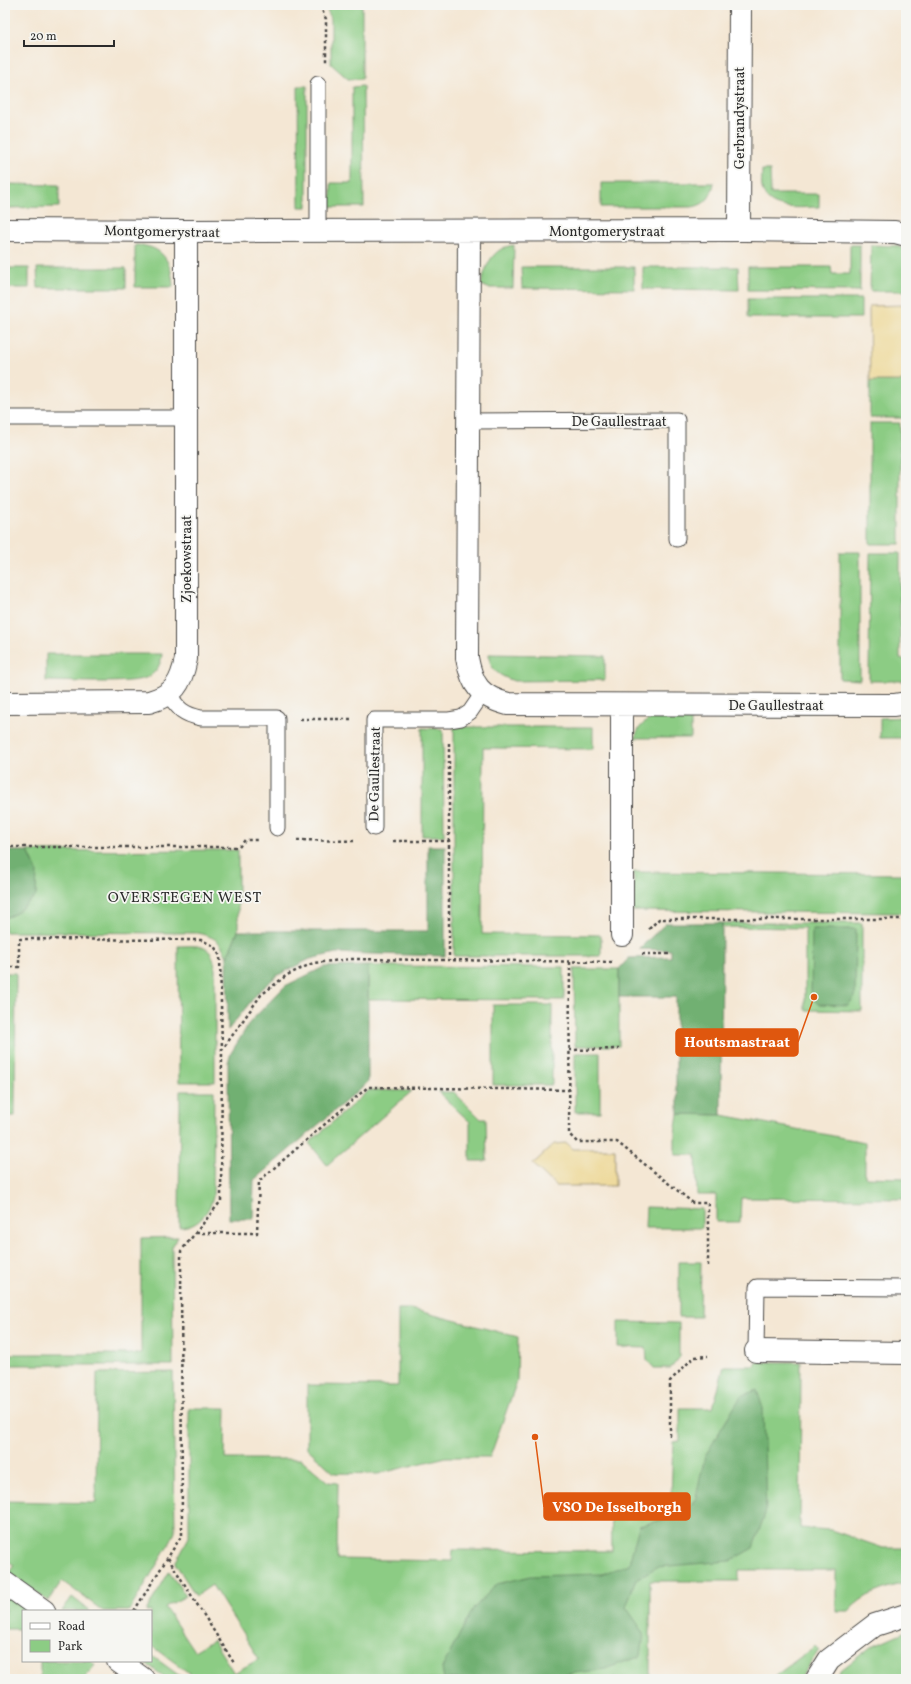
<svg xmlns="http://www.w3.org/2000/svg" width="911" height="1684" viewBox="0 0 911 1684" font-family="Vollkorn,serif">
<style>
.green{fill:#8ccc84;stroke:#5c7c58}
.forest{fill:#71b072;stroke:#4e6e4e}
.sand{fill:#eeda9e;stroke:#8c8264}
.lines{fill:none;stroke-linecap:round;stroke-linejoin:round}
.lane-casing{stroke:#494744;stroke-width:17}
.street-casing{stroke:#494744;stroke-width:24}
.path{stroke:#494744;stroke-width:2.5;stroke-dasharray:3 3;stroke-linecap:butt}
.lane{stroke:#fff;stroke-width:15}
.street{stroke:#fff;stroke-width:22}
.labels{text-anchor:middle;stroke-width:3.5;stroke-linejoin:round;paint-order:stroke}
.street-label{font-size:14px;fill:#2b2b2b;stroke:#f6f6f2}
.neighbourhood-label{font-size:15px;letter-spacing:1px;fill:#2b2b2b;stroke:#f6f6f2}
.leader{fill:none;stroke:#df570e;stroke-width:1.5}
.callout-dot{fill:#df570e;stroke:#f6f6f2;stroke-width:1.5}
.callout{fill:#df570e;stroke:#df570e;stroke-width:1.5}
.callout-label{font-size:15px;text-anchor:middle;font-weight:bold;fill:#fff}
</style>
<rect width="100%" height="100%" fill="#f6f6f2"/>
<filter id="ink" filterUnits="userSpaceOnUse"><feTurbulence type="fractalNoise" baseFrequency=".025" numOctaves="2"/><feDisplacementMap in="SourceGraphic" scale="8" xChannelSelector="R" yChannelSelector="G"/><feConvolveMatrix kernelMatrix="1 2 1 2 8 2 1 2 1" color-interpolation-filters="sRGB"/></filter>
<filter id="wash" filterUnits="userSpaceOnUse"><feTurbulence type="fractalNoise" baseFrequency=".012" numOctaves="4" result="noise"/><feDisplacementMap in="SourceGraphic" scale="16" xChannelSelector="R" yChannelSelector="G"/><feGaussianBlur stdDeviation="0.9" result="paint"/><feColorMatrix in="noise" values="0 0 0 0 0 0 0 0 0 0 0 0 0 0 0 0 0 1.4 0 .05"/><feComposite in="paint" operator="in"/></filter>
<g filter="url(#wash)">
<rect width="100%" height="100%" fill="#f4e7d4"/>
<!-- green -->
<path class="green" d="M325 5H362V79H348L331 64V19Z
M298 86H307V207H299Z
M363 86 364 207H331V183H352V87Z
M762 170H770L771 194H819V207C801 207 767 213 762 188 761 183 762 176 762 170Z
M601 183H714C712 196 706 205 692 207H601Z
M5 184 59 185V207L5 208Z
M135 245C163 245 172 262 173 287H135Z
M514 245 513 288H488L481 285C486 265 492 248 514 245Z
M850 245H860V291L748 290V267H831L832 274H850Z
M871 245 897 246 906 250V291H870Z
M521 267H634V289L522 288Z
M643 267H738L739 290 643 289Z
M5 268H29V288H5Z
M37 268H126V288H38Z
M748 299H861V318H748Z
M905 340 906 418H870V381H905Z
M870 423H900V544H870Z
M840 552H860V680L840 679Z
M870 553H900V659L906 660V681H869Z
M46 654H162C161 664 157 672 148 677 133 685 67 681 46 681Z
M489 654 605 656V680L514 681C500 676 489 670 489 654Z
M652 717H691V738H635C637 728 644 723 652 717Z
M906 717V738H880V718Z
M454 727H593V749L483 748 482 934 601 935V956H454Z
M422 728 443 729 444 836H422Z
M238 850V931L227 957C220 940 216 938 198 933L5 932V918L16 913 37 871 28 851Z
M634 872 906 874V913L633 911Z
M722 923H862V1011L805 1010V928L722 927Z
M178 946C197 946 211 942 215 966V1082H179Z
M368 966 564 967V1000L368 999Z
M574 969H619V1046H575Z
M5 973H16L15 1116H5Z
M493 1005H552V1085H493Z
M575 1053H600V1112H575Z
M369 1090 412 1091 327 1165 309 1143Z
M180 1091H214L213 1197C209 1213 197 1227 179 1227Z
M438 1092H454L481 1119H486L487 1161H470V1122Z
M678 1114 722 1115 865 1142V1177L906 1178V1199L741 1198 740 1222H716V1195H697L696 1155H675V1133Z
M646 1207 702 1209V1228H645Z
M178 1237 172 1247 173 1365H5V1354H141V1238Z
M679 1262H701L700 1317H679Z
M398 1309H411L518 1337 517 1381 490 1457H446L378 1474 334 1473 307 1448V1385L398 1386Z
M618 1322 679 1323V1358L671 1368H654L647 1360 646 1348 618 1347Z
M756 1362H801L800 1528 831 1530 883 1548H906V1583C885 1588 863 1594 849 1611H836V1570H739V1581H650V1679H197L151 1645V1611H146L169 1572 186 1596 165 1607 194 1651 213 1640 234 1673 259 1659 212 1585 196 1596 175 1563 189 1537V1408H226L225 1459H301L328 1482 338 1483 337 1559 452 1561 453 1550 612 1551 611 1497H671L673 1442 680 1441V1408H713L724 1366H755Z
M173 1372 175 1532 171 1541 129 1611H103L62 1581 48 1601 9 1573 14 1565 5 1559V1501L96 1503 97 1373Z
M5 1594 31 1611H23V1629H5Z
M72 1597 90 1611H62Z
M906 1631V1679H834L841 1670 872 1646Z
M815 1646 819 1650 800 1679H771Z
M151 1655 184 1679H167L143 1661H151Z
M40 1661H90L95 1665 84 1679H40Z"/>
<!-- forest -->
<path class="forest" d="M428 846H445V956L336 953 310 959 278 975 261 989 228 1030 227 957 238 931H428Z
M5 851H28L37 871 36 896 16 913 5 918Z
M666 923H722L721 1115 678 1114V1091H676V997H619V969L629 958 671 957V950L639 949Z
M812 929H856L855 997 848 1005 818 1004 811 997Z
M368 966V1082L254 1180 253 1219H229L228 1062 231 1053 250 1022 285 986 324 967Z
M757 1390 763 1409 766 1511 753 1548 730 1561 657 1567 636 1579 626 1607 644 1633 641 1656 605 1669 530 1679H444L442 1668 473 1609 497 1584 531 1576 602 1574 629 1564 639 1526 679 1515 695 1501 705 1456 741 1396Z"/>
<!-- sand -->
<path class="sand" d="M905 305V381H870L869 306Z
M567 1143 573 1149H615V1186H556L533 1164 554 1144Z"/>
</g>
<g filter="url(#ink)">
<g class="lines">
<defs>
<path id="lane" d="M318 84V231
M5 418H186
M467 421 677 420V539
M168 694C179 709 182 714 201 718H277V828
M374 828V720H449L461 718 470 712 483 693
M756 1351 757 1287 906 1288"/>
<path id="street" d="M5 230 186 231 744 230 895 232 906 235
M739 230 740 5
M469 231 467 658C472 685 480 697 508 704L894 705 906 703
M5 703 149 702C174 695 181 684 186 659V231
M622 705V935
M756 1351 906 1353
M5 1583 44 1611
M118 1661 143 1679
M817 1679 829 1660 875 1625 906 1615"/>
</defs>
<!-- lane casing -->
<use href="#lane" class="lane-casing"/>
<!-- street casing -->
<use href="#street" class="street-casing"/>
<!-- path -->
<path class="path" d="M322 5V10L326 19V62
M300 719H351
M449 743V960
M297 840 356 841
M393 841H449
M5 847H239L245 840H258
M649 929 659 919H906
M642 954H671
M570 962 569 1134 577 1142H617L693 1203H708V1266
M5 967H19V939L201 940 214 946 220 956 222 1050
M569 1050 619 1049
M196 1233H257L259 1181 368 1087 569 1090
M670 1436V1381L694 1357 708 1356
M168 1558 234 1663
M134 1611 182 1535 181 1251 221 1201 222 1050 261 995 287 975 313 963 351 959 615 962"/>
<!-- lane -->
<use href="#lane" class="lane"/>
<!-- street -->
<use href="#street" class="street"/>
</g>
</g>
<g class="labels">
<!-- street labels -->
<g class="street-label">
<text transform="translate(739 118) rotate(-90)" y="5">Gerbrandystraat</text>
<text transform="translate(162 231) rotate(1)" y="5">Montgomerystraat</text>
<text x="607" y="236">Montgomerystraat</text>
<text x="619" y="426">De Gaullestraat</text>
<text transform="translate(186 559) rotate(-90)" y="5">Zjoekowstraat</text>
<text x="776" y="710">De Gaullestraat</text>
<text transform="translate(374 774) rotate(-89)" y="5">De Gaullestraat</text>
</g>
<!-- neighbourhood labels -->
<g class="neighbourhood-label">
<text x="185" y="902">OVERSTEGEN WEST</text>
</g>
</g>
<!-- callouts -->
<path class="leader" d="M814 997L798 1042M535 1437L544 1507"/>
<g class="callout-dot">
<circle cx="814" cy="997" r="4"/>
<circle cx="535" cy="1437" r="4"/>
</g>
<g class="callout">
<rect x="676" y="1029" width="122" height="27" rx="4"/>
<rect x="544" y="1493" width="146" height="27" rx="4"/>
</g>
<g class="callout-label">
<text x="737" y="1047">Houtsmastraat</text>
<text x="617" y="1512">VSO De Isselborgh</text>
</g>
<!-- margin -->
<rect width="911" height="1684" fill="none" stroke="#f6f6f2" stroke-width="20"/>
<!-- legend -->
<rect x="22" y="1610" width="130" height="52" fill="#f6f6f2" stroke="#a5a5a2"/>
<rect x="30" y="1623" width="20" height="6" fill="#ffffff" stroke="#a5a5a2"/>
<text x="58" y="1630" font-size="12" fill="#2b2b2b">Road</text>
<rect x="30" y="1640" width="20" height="12" fill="#8ccc84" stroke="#a5a5a2"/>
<text x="58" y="1650" font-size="12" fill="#2b2b2b">Park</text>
<!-- scale -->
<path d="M24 40v6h90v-6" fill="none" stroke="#2b2b2b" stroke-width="2"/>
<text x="30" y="40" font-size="12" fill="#2b2b2b" stroke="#f6f6f2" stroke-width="3" paint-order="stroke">20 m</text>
</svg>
